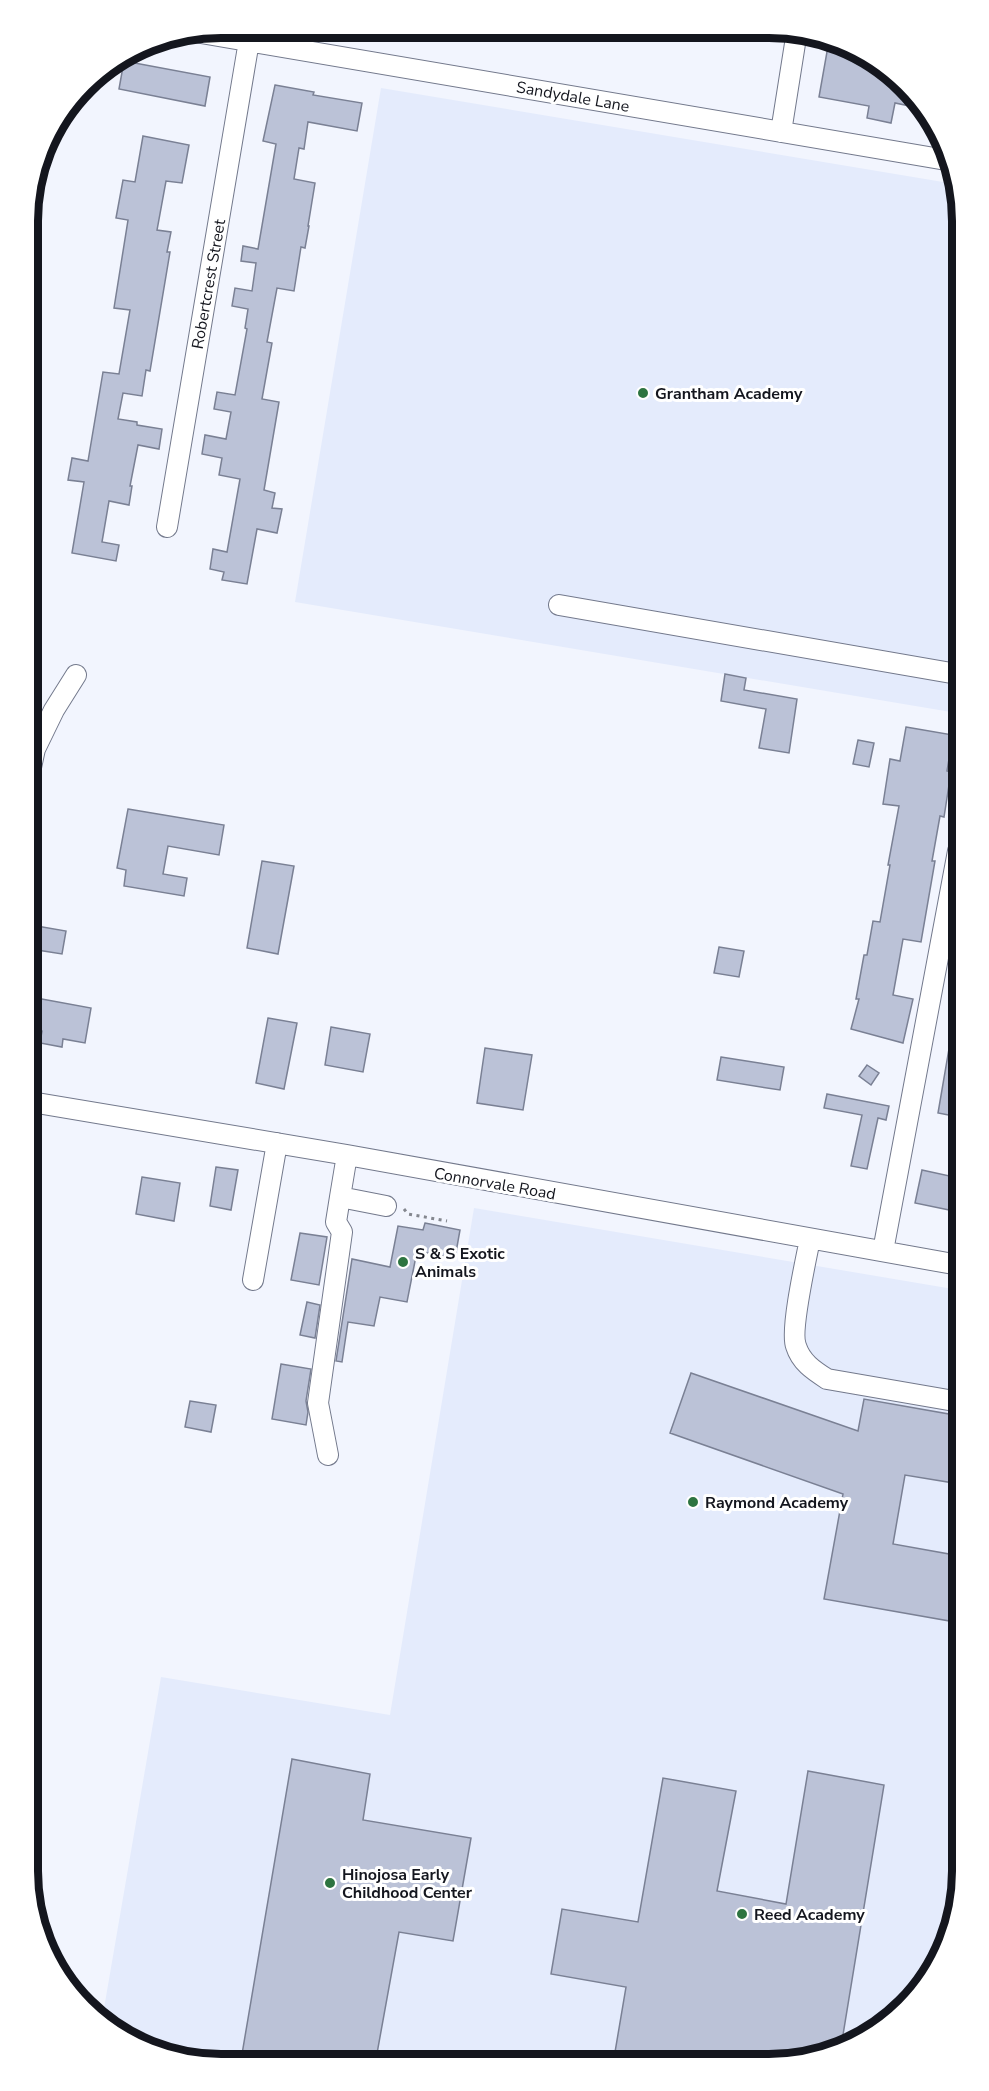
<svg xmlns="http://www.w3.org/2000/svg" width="989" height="2091" viewBox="0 0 989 2091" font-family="'Nunito Sans',sans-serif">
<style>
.built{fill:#e4ebfc}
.building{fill:#bbc2d7;stroke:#7a8094;stroke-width:1.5}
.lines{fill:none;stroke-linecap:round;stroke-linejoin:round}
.minor-casing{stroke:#73798c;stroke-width:22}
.path{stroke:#84878f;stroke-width:3;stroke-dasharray:3 4.5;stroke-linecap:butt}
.minor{stroke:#fff;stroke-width:20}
.poi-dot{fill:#2d7440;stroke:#fff;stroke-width:2}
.labels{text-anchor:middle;stroke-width:6;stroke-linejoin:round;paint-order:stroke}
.street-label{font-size:16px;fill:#14161e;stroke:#fff}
.poi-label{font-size:16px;font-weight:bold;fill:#14161e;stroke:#fff;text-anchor:start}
.rim{fill:none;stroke:#14161e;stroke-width:8}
</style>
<rect width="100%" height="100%" fill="#f2f5fe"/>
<!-- built -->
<path class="built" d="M381 88 955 184 957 713 295 602Z
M474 1208 959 1290 962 1884 947 1945 914 1998 876 2032 819 2057 183 2060 102 2020 161 1677 390 1715Z"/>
<!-- building -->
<path class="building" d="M828 46 841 48 889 71 887 78 901 81 924 109 895 103 891 123 867 118 869 106 819 97Z
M124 61 210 77 205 106 119 89Z
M275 85 314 92 313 95 362 103 357 131 308 122 304 149 299 148 294 179 315 183 308 226H309L305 248 301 247 294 291 277 288 267 342 272 343 262 399 279 402 264 490 275 493 272 508 282 509 277 533 257 529 247 584 222 580 224 572 210 569 213 549 227 552 240 479 219 475 222 458 202 454 205 435 226 439 231 412 214 409 217 392 235 395 247 329 245 328 248 309 232 306 235 288 252 291 256 263 241 261 243 246 258 249 276 144 263 141Z
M143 136 189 145 182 183 166 181 157 230 171 232 167 252H170L150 371 146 370 142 396 123 393 118 419 137 422V425L162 429 159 449 138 445 130 486H132L129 505 109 501 102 542 119 545 116 561 72 553 84 482 68 480 72 458 88 461 103 372 119 374 130 310 114 308 128 220 116 218 123 180 135 182Z
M725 674 746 678 744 690 797 699 789 753 759 748 766 709 721 701Z
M906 727 953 735 947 771 951 772 944 817 940 816 932 861H935L921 942 903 939 893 995 913 999 903 1043 851 1029 859 999H856L864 955H867L873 921 880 922 890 865H888L899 806 883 804 890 759 900 761Z
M858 740 874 743 869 767 853 764Z
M128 809 224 825 219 855 168 846 163 874 187 878 184 896 124 886 126 870 117 868Z
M262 861 294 866 278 954 247 948Z
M31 925 66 931 62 954 31 949Z
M719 947 744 951 739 977 714 973Z
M31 997 91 1008 85 1043 63 1039 62 1047 40 1043 42 1031 31 1029Z
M268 1018 297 1023 284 1089 256 1083Z
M331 1027 370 1034 363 1072 325 1065Z
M951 1037 958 1038 959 1117 938 1113Z
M485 1048 532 1055 523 1110 477 1103Z
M721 1057 784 1067 780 1090 717 1080Z
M867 1065 879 1073 871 1085 859 1076Z
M827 1094 889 1106 886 1120 878 1118 867 1169 851 1166 862 1115 824 1108Z
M216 1167 238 1170 231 1210 210 1206Z
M922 1170 959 1178V1212L915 1203Z
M142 1177 180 1183 174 1221 136 1214Z
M425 1223 460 1230 455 1258 417 1251 407 1302 380 1297 374 1326 348 1322 342 1362 336 1361 352 1259 390 1267 398 1226 423 1230Z
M300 1233 327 1237 319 1285 291 1280Z
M307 1302 320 1305 315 1338 300 1335Z
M281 1364 311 1369 306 1401 308 1412 306 1425 272 1419Z
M691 1373 858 1431 864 1399 960 1416V1484L905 1475 893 1544 960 1556 961 1623 824 1599 843 1494 670 1433Z
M190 1401 216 1405 211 1432 185 1427Z
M292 1759 370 1774 363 1820 471 1838 453 1941 399 1932 376 2059 241 2060Z
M808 1771 884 1785 841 2047 819 2057 614 2058 626 1987 551 1974 562 1909 638 1922 663 1778 736 1791 717 1891 786 1904Z"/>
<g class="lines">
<defs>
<path id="minor" d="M195 32 952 161
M781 132 797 31
M167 527 249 41
M559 605 957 674
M30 772 35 749 54 710 76 675
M31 1102 347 1155 959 1265
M347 1155 340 1197 386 1206
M810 1239C806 1259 790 1331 796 1346 801 1362 813 1370 827 1379L960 1402
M883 1251 958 851
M253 1280 277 1143
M328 1455 318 1403 342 1232 336 1222 340 1197"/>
</defs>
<!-- minor casing -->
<use href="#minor" class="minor-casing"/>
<!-- path -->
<path class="path" d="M404 1209 408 1214 447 1221"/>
<!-- minor -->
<use href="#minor" class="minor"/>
</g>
<!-- markers -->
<g class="poi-dot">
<circle cx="643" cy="393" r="6"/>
<circle cx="403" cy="1262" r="6"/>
<circle cx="693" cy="1502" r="6"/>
<circle cx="330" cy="1883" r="6"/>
<circle cx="742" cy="1914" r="6"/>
</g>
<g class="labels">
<!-- street labels -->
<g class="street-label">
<text transform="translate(573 96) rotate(10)" y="6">Sandydale Lane</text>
<text transform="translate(208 284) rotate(-80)" y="6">Robertcrest Street</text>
<text transform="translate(495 1183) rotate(10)" y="6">Connorvale Road</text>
</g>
<!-- poi labels -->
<g class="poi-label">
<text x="655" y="399">Grantham Academy</text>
<text x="415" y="1259">S &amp; S Exotic<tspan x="415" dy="18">Animals</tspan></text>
<text x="705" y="1508">Raymond Academy</text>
<text x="342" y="1880">Hinojosa Early<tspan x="342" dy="18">Childhood Center</tspan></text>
<text x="754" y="1920">Reed Academy</text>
</g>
</g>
<!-- crop -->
<path d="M0 0H989V2091H0ZM221 38H769A183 183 0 0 1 952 221V1871A183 183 0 0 1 769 2054H221A183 183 0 0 1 38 1871V221A183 183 0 0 1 221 38Z" fill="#fff" fill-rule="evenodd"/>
<path class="rim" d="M221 38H769A183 183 0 0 1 952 221V1871A183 183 0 0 1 769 2054H221A183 183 0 0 1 38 1871V221A183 183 0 0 1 221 38Z"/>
</svg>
